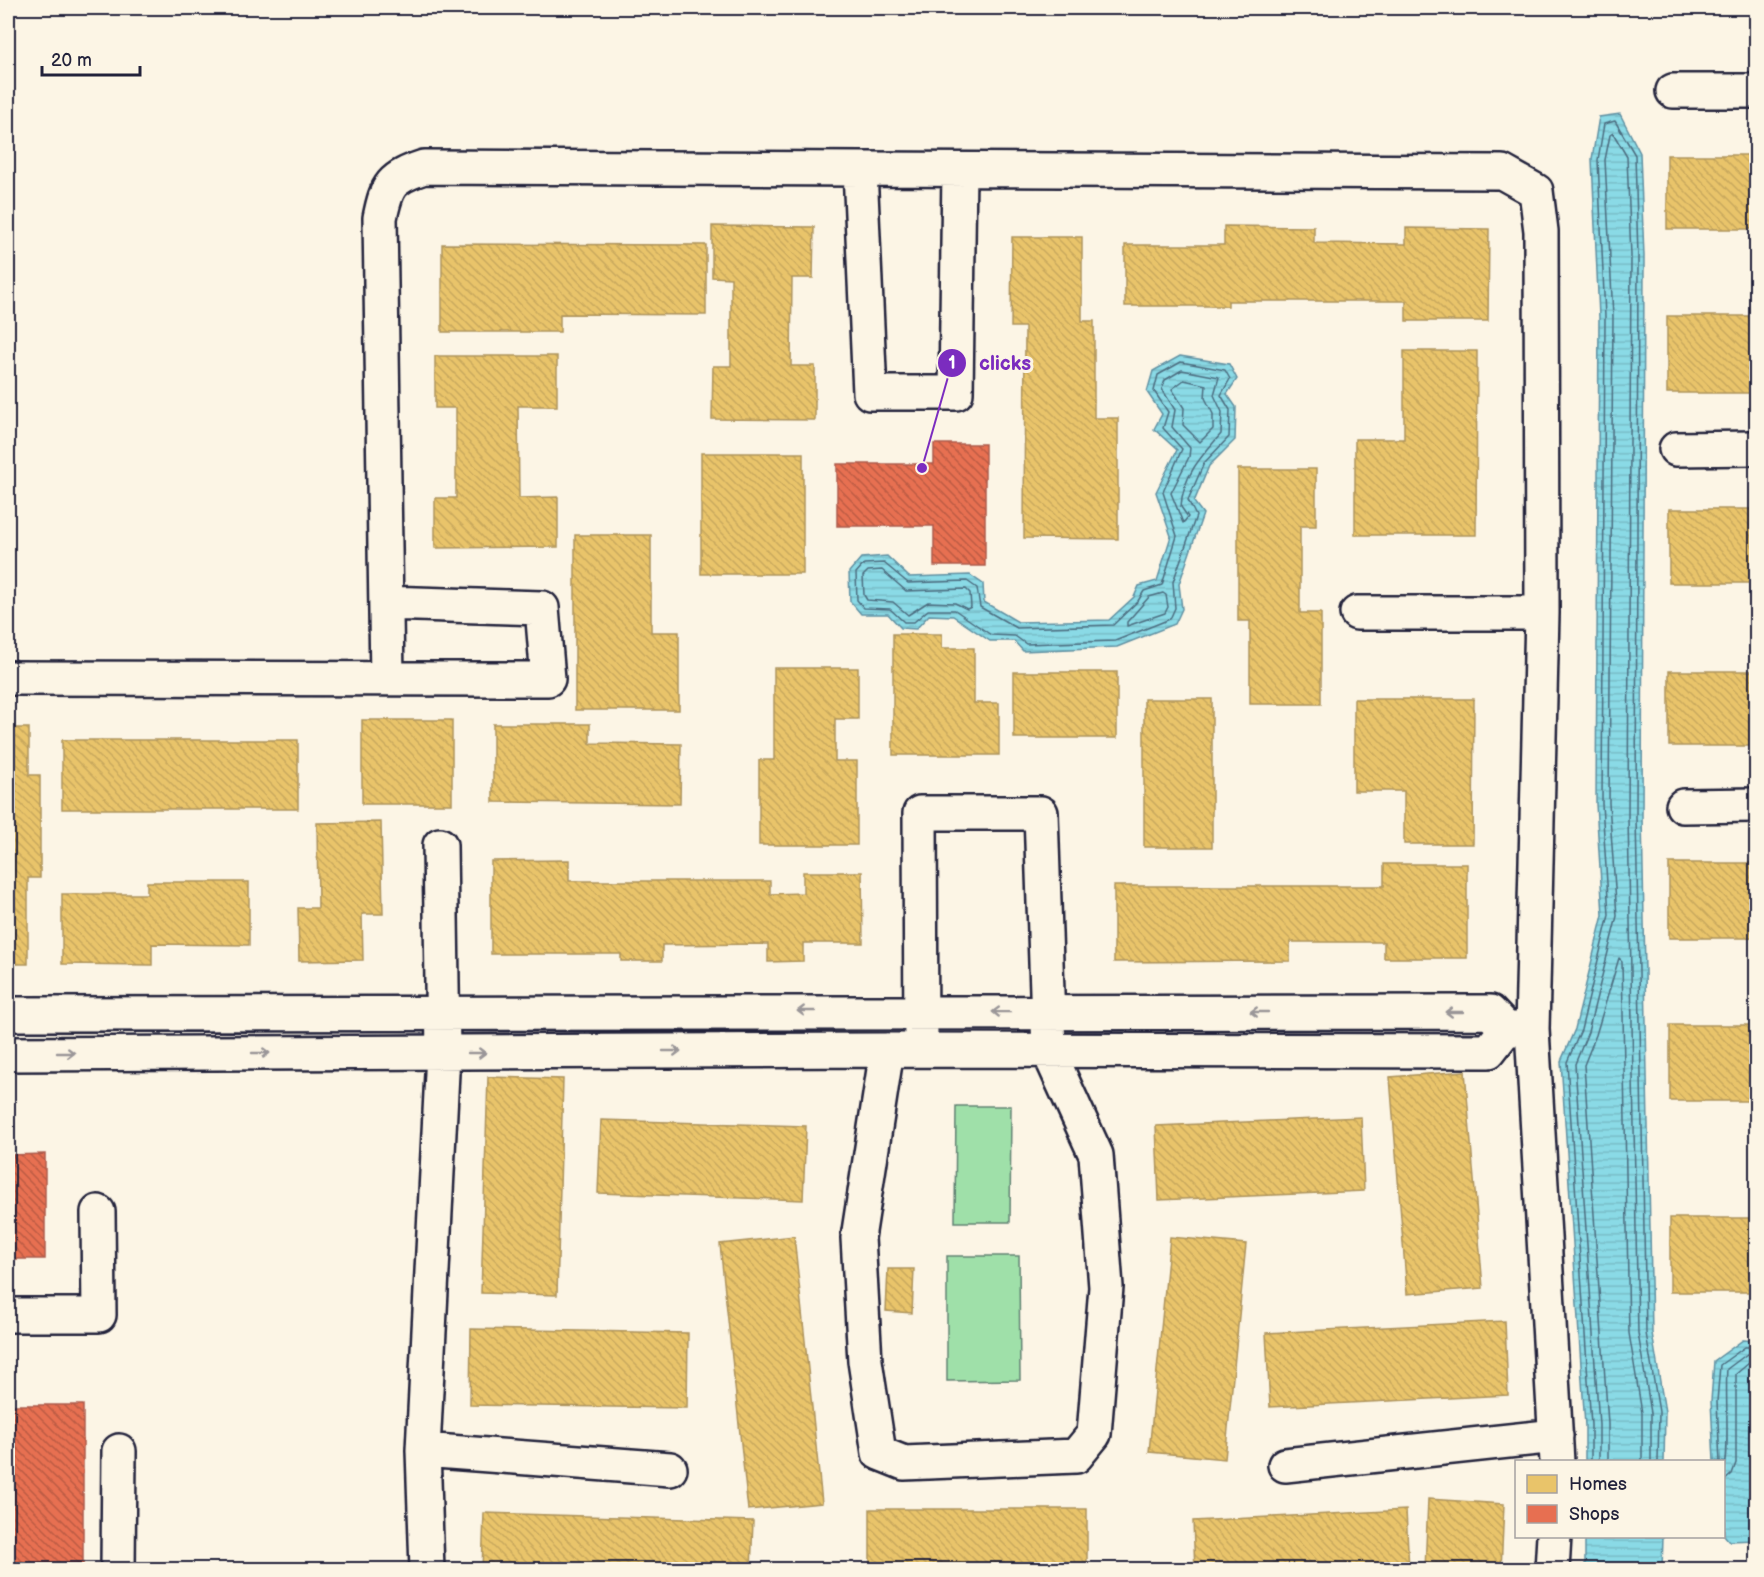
<svg xmlns="http://www.w3.org/2000/svg" width="1764" height="1577" viewBox="0 0 1764 1577" font-family="'Balsamiq Sans',sans-serif">
<style>
.pitch{fill:#9fe0a9;stroke:#608172;stroke-width:1.5}
.water{fill:url(#water-rules);stroke:#6090a2;stroke-width:1.5}
.homes{fill:url(#homes-back-hatch);stroke:#ad935c;stroke-width:1.5}
.shops{fill:url(#shops-back-hatch);stroke:#ac584a;stroke-width:1.5}
.lines{fill:none;stroke-linecap:round;stroke-linejoin:round}
.shore{stroke:#4c6c7f;stroke-width:1.5}
.minor-casing{stroke:#22223b;stroke-width:38}
.minor{stroke:#fcf5e5;stroke-width:33}
.oneway{stroke:#9a9698}
.leader{fill:none;stroke:#7b2cbf;stroke-width:2}
.callout-dot{fill:#7b2cbf;stroke:#fcf5e5;stroke-width:2}
.mark-label{font-size:18px;text-anchor:middle;font-weight:bold;fill:#fff}
.callout-label{font-size:20px;text-anchor:middle;font-weight:bold;fill:#7b2cbf;stroke:#fcf5e5;stroke-width:6;stroke-linejoin:round;paint-order:stroke}
</style>
<defs>
<pattern id="water-rules" width="6" height="5" patternUnits="userSpaceOnUse" patternTransform="scale(1.5)"><rect width="6" height="5" fill="#8adae6"/><path d="M0 2.5h6" fill="none" stroke="#77bbc6"/></pattern>
<pattern id="homes-back-hatch" width="6" height="6" patternUnits="userSpaceOnUse" patternTransform="scale(1.5)"><rect width="6" height="6" fill="#e9c46a"/><path d="M-1 5l2 2M0 0l6 6M5-1l2 2" fill="none" stroke="#c8a85d"/></pattern>
<pattern id="shops-back-hatch" width="6" height="6" patternUnits="userSpaceOnUse" patternTransform="scale(1.5)"><rect width="6" height="6" fill="#e76f51"/><path d="M-1 5l2 2M0 0l6 6M5-1l2 2" fill="none" stroke="#bb5b44"/></pattern>
</defs>
<rect width="100%" height="100%" fill="#fcf5e5"/>
<filter id="ink" filterUnits="userSpaceOnUse"><feTurbulence type="fractalNoise" baseFrequency=".0167" numOctaves="2"/><feDisplacementMap in="SourceGraphic" scale="12" xChannelSelector="R" yChannelSelector="G"/><feConvolveMatrix kernelMatrix="1 2 1 2 8 2 1 2 1" color-interpolation-filters="sRGB"/></filter>
<g filter="url(#ink)">
<!-- pitch -->
<path class="pitch" d="M956 1106H1011L1010 1222H955Z
M947 1256H1019L1020 1380 947 1381Z"/>
<!-- water -->
<path class="water" d="M1620 114 1640 153 1644 256 1642 817 1652 1333 1665 1412 1664 1462 1585 1461V1426L1561 1061 1575 1029 1603 915 1596 804 1599 317 1592 159 1599 117Z
M1180 356 1229 364 1237 379 1227 394 1236 407 1235 440 1209 466 1194 502 1203 514 1179 584 1182 609 1175 624 1117 647 1023 651 1014 641H990L953 616 929 615 916 629 901 628 888 614H861L850 601 849 572 861 558 887 556 909 577 970 575 983 584 984 602 1018 622 1109 620 1134 597 1139 586 1157 581 1171 536 1156 492 1177 450 1154 429 1162 414 1147 392 1153 371Z
M1743 1340 1756 1341V1540L1729 1541 1724 1535V1462L1714 1461 1711 1401 1714 1361Z
M1585 1537H1663L1662 1569H1585Z"/>
<!-- homes -->
<path class="homes" d="M1667 155H1756V229H1667Z
M712 226 814 227 813 278H792L791 366H815V420L712 419 713 366H731V278L712 277Z
M1224 226 1314 227V243L1406 244V228L1489 229 1488 321H1406V301H1228V306H1125V245H1224Z
M1012 237H1082V321H1094V418H1118V539L1024 538 1025 327H1011Z
M442 244 706 245V315L560 314V332H442Z
M1667 316H1756V393H1667Z
M1404 351H1477L1476 535H1355V439H1404Z
M435 356H557V406H518L519 498 558 497V547L435 548V498H456V408H435Z
M701 453H803V574H701Z
M1238 469H1316V526H1300V613H1321V704H1250V621H1238Z
M1669 509H1756V583H1669Z
M575 535H651V632H679V710H575Z
M893 634H942V648H974V703H999V755H893Z
M774 668H858V719H835V761H857V845H759V760H774Z
M1669 671H1756V746H1669Z
M1014 672H1117V738H1014Z
M1144 699H1212V847H1144Z
M1354 699H1474L1473 844H1404V791H1354Z
M362 720H452V804H362Z
M493 724H590V743L681 744 680 804 493 802Z
M8 728H29V775H40V878H28V964H8Z
M62 740H298V809H62Z
M381 822 383 914H362L363 960 299 961 298 908H318L317 823Z
M569 860V881H770V894L803 893V872H862L863 943H803V961L768 962V944L662 945V961H621V954H491V861Z
M1669 863H1756V938H1669Z
M1384 864H1467V958H1384V942H1290V961L1114 962V886H1384Z
M147 882H249V945L152 944V965L62 964V894H147Z
M1670 1025H1756V1101H1670Z
M1465 1071 1483 1288 1407 1294 1390 1077Z
M488 1077 563 1079 557 1295 481 1293Z
M1361 1117 1364 1191 1159 1200 1156 1126Z
M601 1120 806 1126 803 1200 598 1193Z
M1670 1218H1756V1292H1670Z
M794 1236 822 1503 748 1510 720 1244Z
M1170 1237 1246 1244 1225 1459 1149 1452Z
M888 1269H914L912 1313 886 1311Z
M1505 1321 1508 1395 1270 1407 1266 1333Z
M471 1329 688 1333 687 1408 470 1405Z
M1428 1499 1504 1504 1501 1570H1425Z
M870 1509H1087V1570H870Z
M1406 1510 1409 1570H1195L1193 1521Z
M484 1513 753 1521 751 1570H482Z"/>
<!-- shops -->
<path class="shops" d="M934 444H985V566H934V526H837V464H934Z
M45 1154V1259H8V1155Z
M8 1405H83V1570H8Z"/>
<g class="lines">
<!-- shore -->
<path class="shore" d="M1181 362 1225 370 1230 379 1221 395 1230 410 1229 437 1204 463 1188 500 1196 516 1173 582 1175 608 1170 619 1115 641 1026 644 1015 636 991 635 955 610H928L914 622H904L890 609 864 608 857 600 856 573 864 564 884 563 908 583 967 581 977 588 980 607 1017 628 1113 625 1138 601 1144 591 1162 585 1177 536 1163 492 1182 449 1163 428 1168 412 1154 391 1158 375Z
M1182 370 1219 377 1214 395 1222 412 1221 434C1202 455 1182 477 1181 507L1188 517 1183 523 1171 493 1189 457 1190 448 1172 427 1175 410 1162 389 1165 380Z
M1184 380 1206 385 1205 398 1213 414V429L1200 442 1183 425 1184 408 1172 389Z
M882 570 906 591 966 589 970 593 971 607 967 609 955 603 928 602 908 615 893 602 867 600 864 595 863 576 868 571Z
M1163 593 1166 595 1168 607 1165 613 1127 626V622L1149 597Z
M1591 1462V1425L1567 1062 1581 1030 1609 915 1602 804 1605 317 1598 160 1604 124 1615 121 1635 155 1638 256 1636 817 1646 1333 1659 1412 1658 1462
M1599 1462V1425L1575 1064 1588 1032 1617 916 1609 803 1613 317 1605 160 1610 135 1613 133 1627 157 1631 256 1628 817 1638 1333 1651 1413V1462
M1608 1462V1424L1584 1065 1596 1035 1619 958 1622 961 1629 1333 1642 1413V1462
M1720 1462 1717 1402 1720 1365 1745 1347H1756
M1724 1470C1730 1460 1725 1388 1727 1369L1747 1354H1756
M1724 1481 1732 1474 1736 1463V1374L1749 1363H1756"/>
<defs>
<path id="minor" d="M1673 91H1756
M860 170 870 393H956L959 170
M1676 449 1756 448
M1357 613H1542
M8 678 548 679 542 608 386 603
M387 679 380 218C387 184 391 178 424 167L1502 172 1536 191 1541 231 1542 613 1532 1029 1557 1462
M1683 806 1756 805
M8 1014 1490 1012 1506 1029H1532
M887 1050 858 1238 865 1361 879 1453 904 1463 1076 1456 1094 1434 1106 1287 1096 1155 1049 1052 1041 813H920L921 1050
M8 1054 887 1050 1489 1051 1506 1029
M8 1315H99L98 1212
M423 1450 670 1469
M1285 1465 1556 1436
M118 1570 119 1451
M427 1570 423 1450 443 1053 440 845
M1552 1570 1554 1536"/>
</defs>
<!-- minor casing -->
<use href="#minor" class="minor-casing"/>
<!-- minor -->
<use href="#minor" class="minor"/>
</g>
<!-- one-way arrows -->
<defs><path id="oneway-shaft" d="M-6 0H5M1.5-3L5.5 0L1.5 3" fill="none" stroke-width="1.6" stroke-linecap="round" stroke-linejoin="round" transform="scale(1.5)"/></defs>
<g class="oneway">
<use href="#oneway-shaft" transform="translate(806 1011) rotate(180)"/>
<use href="#oneway-shaft" transform="translate(1001 1012) rotate(-179)"/>
<use href="#oneway-shaft" transform="translate(1259 1012) rotate(180)"/>
<use href="#oneway-shaft" transform="translate(1454 1012) rotate(180)"/>
<use href="#oneway-shaft" transform="translate(672 1051)"/>
<use href="#oneway-shaft" transform="translate(66 1053)"/>
<use href="#oneway-shaft" transform="translate(261 1053)"/>
<use href="#oneway-shaft" transform="translate(477 1053)"/>
</g>
</g>
<!-- callouts -->
<path class="leader" d="M922 468L952 363"/>
<g class="callout-dot">
<circle cx="922" cy="468" r="6"/>
<circle cx="952" cy="363" r="15"/>
</g>
<g class="mark-label">
<text x="952" y="369">1</text>
</g>
<g class="callout-label">
<text x="1005" y="370">clicks</text>
</g>
<!-- margin -->
<rect width="1764" height="1577" fill="none" stroke="#fcf5e5" stroke-width="30"/>
<rect x="15" y="15" width="1734" height="1547" fill="none" stroke="#22223b" stroke-width="2" filter="url(#ink)"/>
<!-- legend -->
<rect x="1515" y="1460" width="210" height="78" fill="#fcf5e5" stroke="#a5a1a1" stroke-width="1.5"/>
<rect x="1527" y="1475" width="30" height="18" fill="#e9c46a" stroke="#a5a1a1" stroke-width="1.5"/>
<text x="1569" y="1490" font-size="18" fill="#22223b">Homes</text>
<rect x="1527" y="1505" width="30" height="18" fill="#e76f51" stroke="#a5a1a1" stroke-width="1.5"/>
<text x="1569" y="1520" font-size="18" fill="#22223b">Shops</text>
<!-- scale -->
<path d="M42 66v9h98v-9" fill="none" stroke="#22223b" stroke-width="3"/>
<text x="51" y="66" font-size="18" fill="#22223b" stroke="#fcf5e5" stroke-width="4.5" paint-order="stroke">20 m</text>
</svg>
